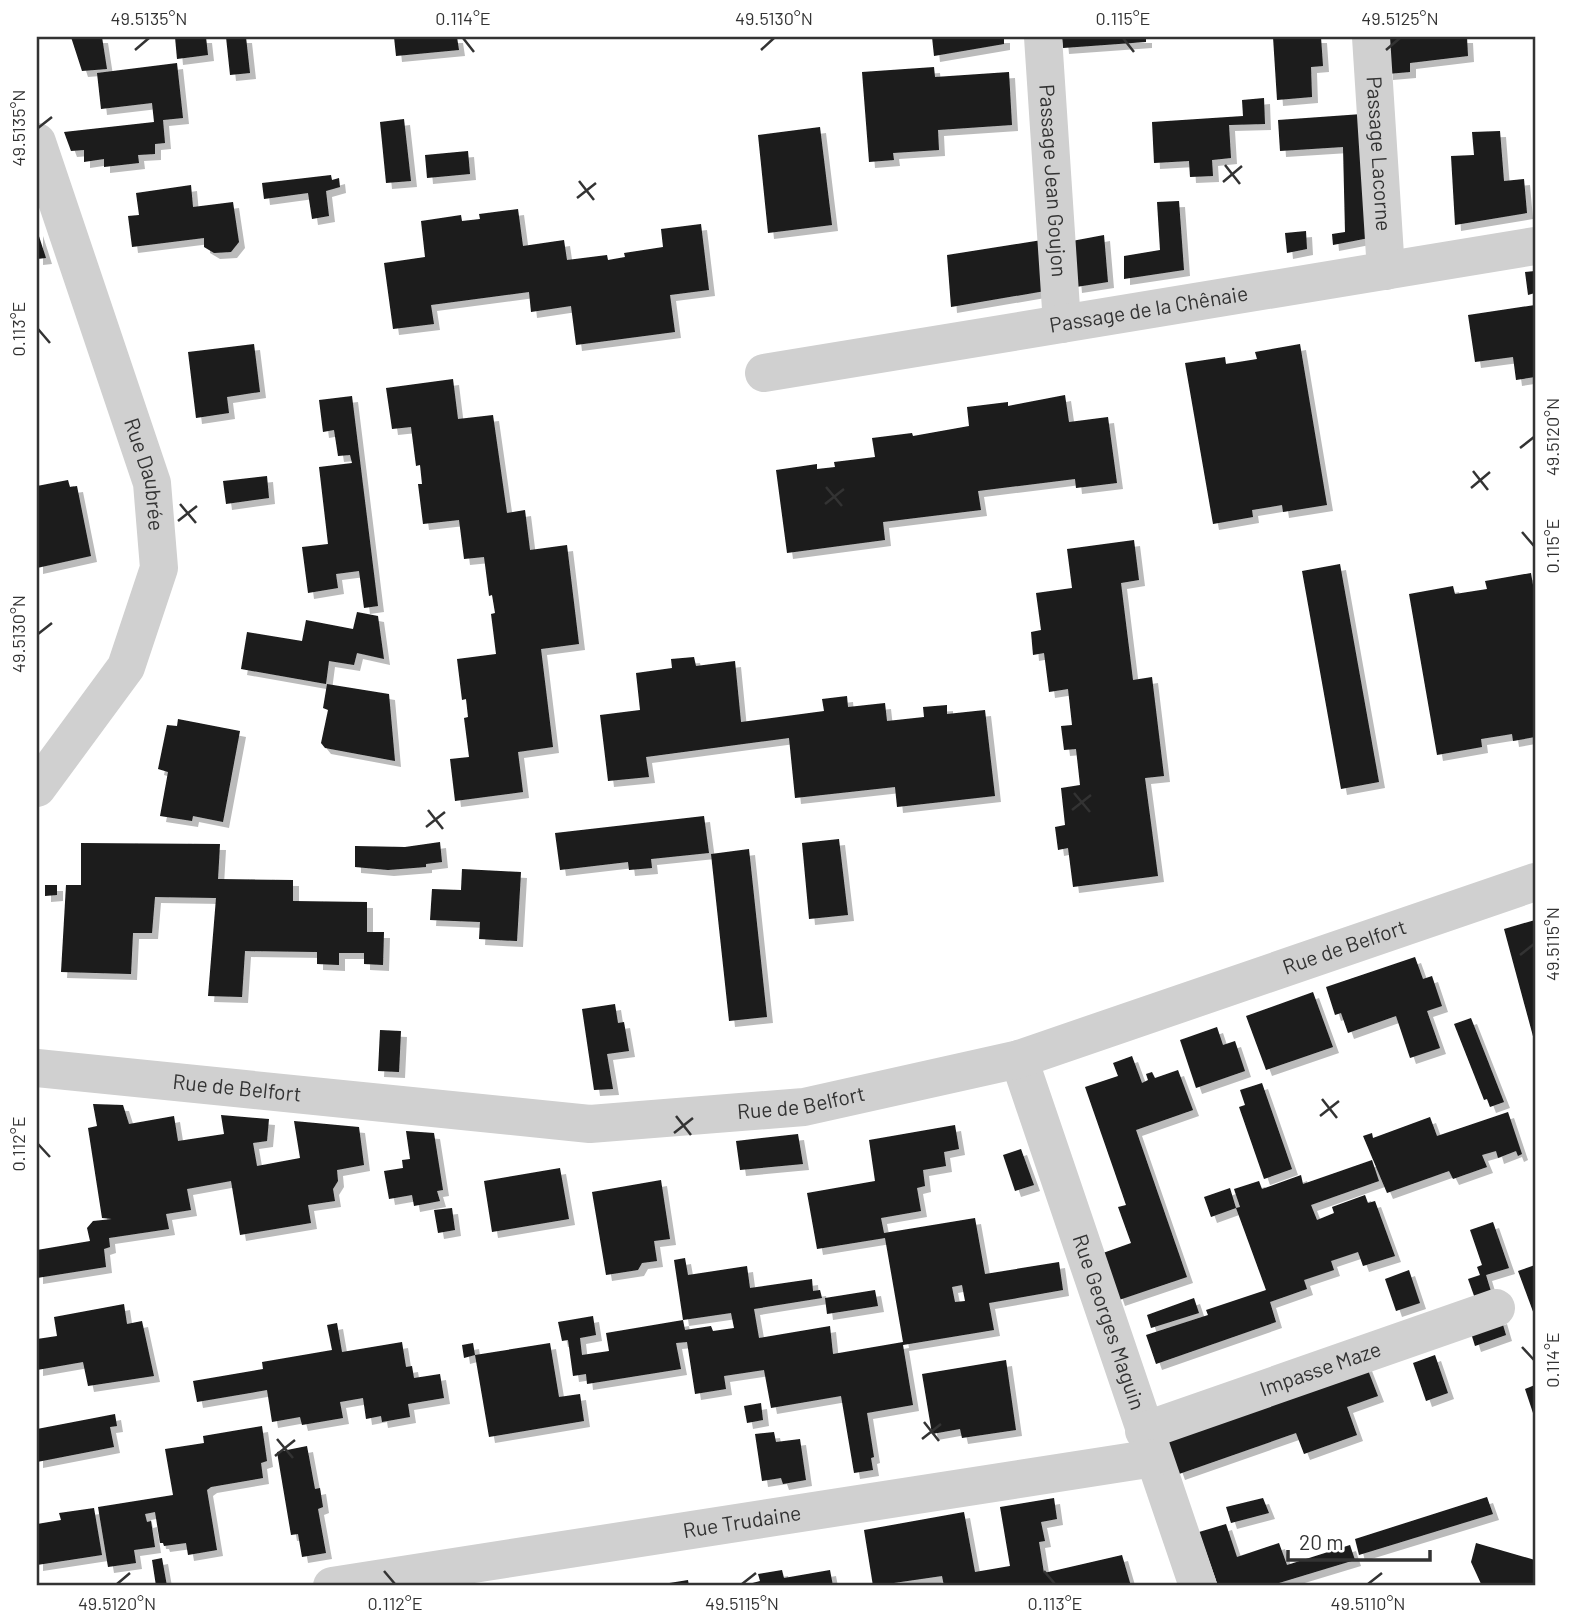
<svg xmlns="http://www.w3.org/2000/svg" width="1572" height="1623" viewBox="0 0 1572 1623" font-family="Barlow,sans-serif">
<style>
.building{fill:#1a1a1a;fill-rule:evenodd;filter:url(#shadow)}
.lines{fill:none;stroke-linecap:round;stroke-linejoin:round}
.minor{stroke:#d0d0d0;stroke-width:38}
.ticks{fill:none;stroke:#333;stroke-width:2.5}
.labels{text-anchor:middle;stroke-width:7;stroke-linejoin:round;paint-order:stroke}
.street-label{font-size:21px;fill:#333;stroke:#fff}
.neatline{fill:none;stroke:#333;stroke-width:2.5}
.ticks-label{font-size:18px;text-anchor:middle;fill:#333}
</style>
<defs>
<filter id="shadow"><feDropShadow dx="6" dy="6" stdDeviation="0" flood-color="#0004"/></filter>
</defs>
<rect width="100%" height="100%" fill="#fff"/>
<!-- building -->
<path class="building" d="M71 37H102L107 69 82 71Z
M175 37H206L208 55 177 59Z
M226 37H246L250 73 230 75Z
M394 37H457L459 50 396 56Z
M932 37H1004V44L934 56Z
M1062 37H1146V42L1063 48Z
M1273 37H1321L1323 66 1311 67 1312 97 1277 100Z
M1385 37H1467L1468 56 1410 63V72L1387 74Z
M177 63 183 118 163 120 165 143 155 144V154L138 155 139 163 104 167V159L84 162V150L71 151 64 132 154 122 152 103 101 109 97 73Z
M934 67 935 77 1009 72 1012 125 938 130 939 150 893 153 894 160 869 162 862 72Z
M1264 98 1265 124 1229 125 1231 158 1212 160 1213 176 1190 177 1189 161 1154 163 1152 122 1243 116 1242 100Z
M1362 114 1369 238 1333 245 1332 234 1345 232 1343 147 1280 151 1278 120Z
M404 119 411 181 386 183 380 122Z
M820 127 832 225 768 233 758 135Z
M1500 131 1504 181 1524 179 1527 213 1455 225 1451 156 1474 155 1472 132Z
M468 151 470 174 427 178 425 155Z
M331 175 332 180 339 178 340 187 326 191 329 216 312 219 308 193 264 199 262 183Z
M191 185 193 207 233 202 239 242 231 252 214 253 204 247V238L132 247 128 216 139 215 136 193Z
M1179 201 1184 270 1124 279V256L1160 250 1157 202Z
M518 209 523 246 564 240 567 260 607 255 608 260 625 257 624 253 663 247 661 229 701 224 709 290 670 295 675 332 576 345 571 306 531 312 529 292 431 305 434 324 393 329 384 263 425 257 421 221 461 215 462 221 480 219 479 214Z
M37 230 46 258 37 259Z
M1306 231 1307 249 1287 253 1285 233Z
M1104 235 1108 282 1076 287 1072 241Z
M1042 240 1045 291 951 307 947 255Z
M1535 271V293L1528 295 1525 272Z
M1535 305V377L1516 380 1513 357 1475 362 1468 315Z
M254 344 260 392 227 397 229 413 196 418 188 352Z
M1300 344 1327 505 1283 512 1282 505 1252 510 1253 517 1213 524 1185 363 1225 357 1226 364 1257 359 1255 352Z
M453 379 458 419 493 415 507 513 525 510 530 550 567 545 579 644 541 649 553 747 518 752 523 792 455 801 450 759 469 757 464 718 468 717 466 699 462 700 457 659 496 654 491 614 495 613 492 595 489 596 484 557 464 559 459 520 423 524 418 484H422L420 465 416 466 411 427 392 429 386 388Z
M1065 395 1069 422 1108 417 1117 483 1076 488 1075 479 978 491 981 510 883 522 885 540 787 553 776 470 817 464V469L835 467 834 462 875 457 872 438 912 433 913 436 969 426 967 407 1008 402V406Z
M352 396 378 606 364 608 359 571 336 574 338 588 308 593 302 547 328 544 319 467 352 463 350 455 338 456 334 430 323 432 319 400Z
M267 476 269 498 226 504 223 481Z
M68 480 70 487 77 486 91 556 37 568V486Z
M1134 540 1139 580 1121 583 1133 680 1152 677 1164 776 1145 778 1158 876 1073 887 1068 848 1058 850 1055 827 1065 825 1061 788 1080 785 1076 749 1064 750 1061 726 1072 725 1068 689 1049 692 1044 653 1033 655 1031 632 1041 630 1036 593 1072 588 1067 549Z
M1340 564 1379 782 1341 789 1302 571Z
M1531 573 1535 597V737L1513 741 1512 734 1481 739 1482 747 1437 755 1409 594 1453 586 1455 594 1487 589 1485 581Z
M357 612 378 616 384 659 357 653 354 665 329 661 326 684 241 669 247 632 302 641 306 620 353 629Z
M694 657 696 666 735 661 741 722 824 711 822 699 847 696 848 707 885 703 887 721 924 717 923 707 947 705V714L985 710 995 796 897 807 895 787 795 798 789 738 646 757 649 777 608 781 600 715 640 710 636 673 672 668 671 659Z
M327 684 389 694 395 761 325 748 321 743 328 710 323 708Z
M178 719 240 731 223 822 193 816 192 821 160 816 168 772 158 769 167 725 177 726Z
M704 816 709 853 651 859 652 868 629 870 628 862 560 870 555 833Z
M839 839 848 915 809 919 802 843Z
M440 842 442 862 426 864V867L388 870 355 867V846L405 847Z
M81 843 220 844 218 879 293 880V901L367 902V932H384L383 965 364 964V953H339V965L317 964V952L245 951 242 997 208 996 216 898 155 897 152 933H133L131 974 61 972 66 885H81Z
M749 849 767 1017 729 1021 711 854Z
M462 869 521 872 517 941 479 939 480 922 430 920 432 889 461 890Z
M45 885H57V895L45 896Z
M1535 920V1040H1534L1504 929Z
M1415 957 1423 979 1432 976 1442 1006 1427 1011 1440 1048 1410 1058 1396 1016 1348 1033 1341 1013 1335 1015 1326 987Z
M1313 992 1333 1047 1266 1070 1246 1016Z
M615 1004 618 1023 624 1022 629 1051 607 1054 613 1089 594 1090 582 1009Z
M1471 1018 1504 1102 1490 1107 1487 1099 1484 1100 1454 1024Z
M1217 1027 1223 1045 1235 1041 1245 1071 1196 1088 1180 1040Z
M380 1030 401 1031 399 1072 378 1071Z
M1132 1056 1142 1083 1148 1080 1146 1074 1152 1072 1155 1078 1178 1070 1193 1110 1136 1130 1187 1277 1119 1300 1103 1253 1131 1243 1118 1207 1126 1205 1085 1087 1118 1076 1113 1063Z
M1262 1083 1292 1169 1264 1179 1239 1107 1245 1105 1240 1090Z
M93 1104 123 1105 129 1124 174 1116 178 1141 224 1134 221 1115 269 1119 267 1141 253 1143 257 1166 300 1158 294 1121 359 1127 364 1165 337 1170 338 1181 333 1189 335 1201 308 1205 311 1223 240 1235 231 1181 187 1189 191 1210 166 1214 169 1229 109 1238 110 1247 104 1249 106 1267 37 1278V1250L90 1241 87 1228 93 1221 112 1219 102 1218 88 1128 97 1126Z
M1508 1112 1522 1154 1518 1156 1516 1151 1498 1158 1496 1151 1482 1155 1487 1167 1453 1179 1449 1171 1387 1193 1363 1136 1372 1133 1373 1138 1430 1117 1437 1136Z
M955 1125 959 1149 944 1152 946 1166 923 1170 925 1186 917 1188 921 1211 881 1218 884 1233 975 1218 985 1274 1059 1262 1063 1290 989 1303 994 1330 903 1345 913 1405 867 1413 874 1457 871 1458 873 1470 854 1473 841 1396 771 1408 764 1370 724 1376 726 1389 695 1394 687 1342 676 1343 681 1369 587 1384 586 1374 573 1376 568 1340 562 1341 558 1322 593 1316 596 1335 580 1338 582 1355 609 1351 606 1333 683 1320 685 1330 711 1326 713 1331 734 1328 731 1313 683 1320 674 1260 685 1258 688 1275 747 1266 750 1288 812 1279 813 1291 820 1290 822 1298 754 1309 759 1338 830 1326 833 1354 903 1342 885 1238 817 1249 807 1193 875 1181 869 1140ZM962 1285 965 1301 955 1302 952 1287Z
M406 1131 434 1133 443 1190 437 1191 440 1201 414 1206 412 1195 389 1199 384 1171 403 1168 402 1160 410 1159Z
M798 1134 803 1164 740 1170 736 1141Z
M1021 1149 1034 1185 1015 1191 1003 1155Z
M1372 1160 1379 1181 1311 1205 1317 1220 1334 1213 1332 1207 1365 1195 1368 1203 1375 1201 1395 1256 1363 1266 1358 1252 1331 1261 1334 1270 1304 1280 1307 1289 1270 1302 1276 1322 1156 1364 1146 1335 1208 1315 1206 1310 1266 1290 1236 1208 1240 1207 1234 1189 1259 1181 1262 1189 1301 1175 1303 1184Z
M560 1168 569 1219 492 1232 484 1181Z
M661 1180 670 1239 654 1241 657 1261 642 1263 638 1270 606 1275 592 1192Z
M1230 1188 1236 1208 1211 1217 1204 1197Z
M452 1208 455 1230 438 1233 434 1210Z
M1493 1222 1509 1268 1486 1275 1493 1298 1477 1304 1468 1279 1480 1275 1477 1267 1482 1265 1470 1230Z
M1535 1265V1317L1518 1271Z
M1409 1270 1420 1303 1396 1311 1385 1279Z
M875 1290 878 1306 827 1314 825 1298Z
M1194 1298 1199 1313 1151 1328 1147 1315Z
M124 1304 127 1324 142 1321 154 1376 88 1386 83 1362 37 1370V1339L57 1336 54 1317Z
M1501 1318 1506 1335 1475 1346 1470 1330Z
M337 1323 342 1352 402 1342 406 1367 412 1366 414 1378 440 1374 444 1398 408 1404 410 1417 382 1422 381 1416 366 1419 363 1398 340 1402 343 1418 302 1425 300 1417 272 1422 267 1390 197 1402 193 1381 263 1369 262 1362 332 1350 327 1325Z
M473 1343 475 1355 464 1358 462 1345Z
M550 1343 559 1397 580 1394 584 1421 489 1437 475 1355Z
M1435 1355 1448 1393 1426 1401 1413 1363Z
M1006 1360 1016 1430 962 1438 960 1429 932 1434 922 1374Z
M1366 1365 1378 1396 1347 1407 1357 1435 1304 1454 1296 1433 1179 1474 1165 1435Z
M1535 1385V1419L1525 1389Z
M761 1403 763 1420 747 1423 744 1406Z
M115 1414 117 1426 110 1427 114 1447 37 1462V1429Z
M262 1426 267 1461 261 1463 263 1478 211 1487 207 1490 217 1550 188 1555 186 1543 164 1546 163 1543H160L155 1512 145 1514 147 1522 151 1521 155 1547 134 1550 136 1563 108 1567 98 1507 173 1495 165 1449 204 1443 203 1436Z
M774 1432 776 1442 800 1439 806 1480 783 1484 781 1478 762 1481 755 1434Z
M307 1446 315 1489 320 1488 323 1507 318 1509 326 1553 302 1557 298 1534 291 1535 277 1452Z
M1487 1497 1493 1514 1359 1555 1355 1539Z
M1054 1498 1057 1519 1041 1522 1045 1541 1039 1542 1044 1573 1122 1555 1131 1586H944L942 1576 873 1586 864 1530 964 1512 975 1572 1010 1566 1000 1507Z
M1263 1498 1269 1513 1231 1523 1226 1507Z
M94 1508 102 1555 37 1565V1524L61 1520 59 1513Z
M1226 1524 1237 1557 1279 1543 1287 1565 1350 1545 1355 1560 1269 1586H1218L1199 1532Z
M1476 1543 1535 1560V1586H1482L1471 1562Z
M162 1558 167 1586H156L152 1560Z
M782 1570 784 1578 830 1570 833 1586H741L760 1581 758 1574Z
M688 1580 689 1586H658L657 1585Z"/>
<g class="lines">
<!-- minor -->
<g class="minor">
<path id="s1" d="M1043 37 1062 324"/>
<path id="s2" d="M1371 37 1386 271"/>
<path id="s3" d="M37 142 152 483 159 568 126 667 37 788"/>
<path id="s4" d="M764 373 1535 246"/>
<path id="s5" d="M1019 1059 1198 1586"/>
<path id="s6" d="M37 1068 590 1124 804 1107 1019 1059 1535 882"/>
<path id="s7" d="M1144 1431 1496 1308"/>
<path id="s8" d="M332 1586 1154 1458"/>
</g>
</g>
<!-- ticks -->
<path class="ticks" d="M463 38 474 52M1123 38 1134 52M135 50 149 38M761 50 774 38M1386 50 1400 38M38 128 52 117M1225 165 1240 184M579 181 594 200M1223 182 1242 166M577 198 596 183M38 329 50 343M1520 448 1534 437M1473 471 1488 490M826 487 842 506M1471 488 1490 472M180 504 196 523M825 504 844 489M178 521 197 506M1522 532 1534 546M38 634 52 623M1074 793 1090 812M428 810 443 829M1072 810 1091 795M426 827 445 812M1520 955 1534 944M1322 1099 1337 1118M676 1116 691 1135M1320 1116 1339 1101M674 1133 693 1118M38 1144 50 1157M1522 1347 1534 1360M924 1422 939 1441M277 1439 293 1458M922 1439 941 1424M275 1456 295 1440M384 1571 395 1584M1044 1571 1055 1584M117 1584 130 1573M742 1584 756 1573M1368 1584 1382 1573"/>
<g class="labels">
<!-- street labels -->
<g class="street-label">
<text dy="7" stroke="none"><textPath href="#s2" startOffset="117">Passage Lacorne</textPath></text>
<text dy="7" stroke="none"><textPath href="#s1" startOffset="144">Passage Jean Goujon</textPath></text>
<text dy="7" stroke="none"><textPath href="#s4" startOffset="390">Passage de la Chênaie</textPath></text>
<text dy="7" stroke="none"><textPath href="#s3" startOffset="350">Rue Daubrée</textPath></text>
<text dy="7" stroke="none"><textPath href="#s6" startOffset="1335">Rue de Belfort</textPath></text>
<text dy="7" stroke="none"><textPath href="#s6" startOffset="201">Rue de Belfort</textPath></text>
<text dy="7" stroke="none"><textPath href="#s6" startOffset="768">Rue de Belfort</textPath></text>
<text dy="7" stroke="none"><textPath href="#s5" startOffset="278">Rue Georges Maguin</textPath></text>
<text dy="7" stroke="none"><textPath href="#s7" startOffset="187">Impasse Maze</textPath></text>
<text dy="7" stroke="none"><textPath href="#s8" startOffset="415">Rue Trudaine</textPath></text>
</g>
</g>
<!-- border -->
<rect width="1572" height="1623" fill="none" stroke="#ffffff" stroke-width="77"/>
<!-- scale -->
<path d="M1288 1550v10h142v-10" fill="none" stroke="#333333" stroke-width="3.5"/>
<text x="1299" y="1550" font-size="21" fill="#333333" stroke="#ffffff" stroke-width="5" paint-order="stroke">20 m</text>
<rect x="38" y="38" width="1496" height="1546" class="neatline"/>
<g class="ticks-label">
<text x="149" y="25">49.5135°N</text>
<text x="463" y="25">0.114°E</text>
<text x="774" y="25">49.5130°N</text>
<text x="1123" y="25">0.115°E</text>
<text x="1400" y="25">49.5125°N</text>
<text transform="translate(19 128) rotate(-90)" y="6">49.5135°N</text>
<text transform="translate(19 329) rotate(-90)" y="6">0.113°E</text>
<text transform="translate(1553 437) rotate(-90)" y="6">49.5120°N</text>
<text transform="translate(1553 546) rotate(-90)" y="6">0.115°E</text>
<text transform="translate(19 634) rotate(-90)" y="6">49.5130°N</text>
<text transform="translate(1553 944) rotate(-90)" y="6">49.5115°N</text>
<text transform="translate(19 1144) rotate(-90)" y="6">0.112°E</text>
<text transform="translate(1553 1360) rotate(-90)" y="6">0.114°E</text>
<text x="117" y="1610">49.5120°N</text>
<text x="395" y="1610">0.112°E</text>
<text x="742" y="1610">49.5115°N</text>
<text x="1055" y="1610">0.113°E</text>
<text x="1368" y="1610">49.5110°N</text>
</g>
</svg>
